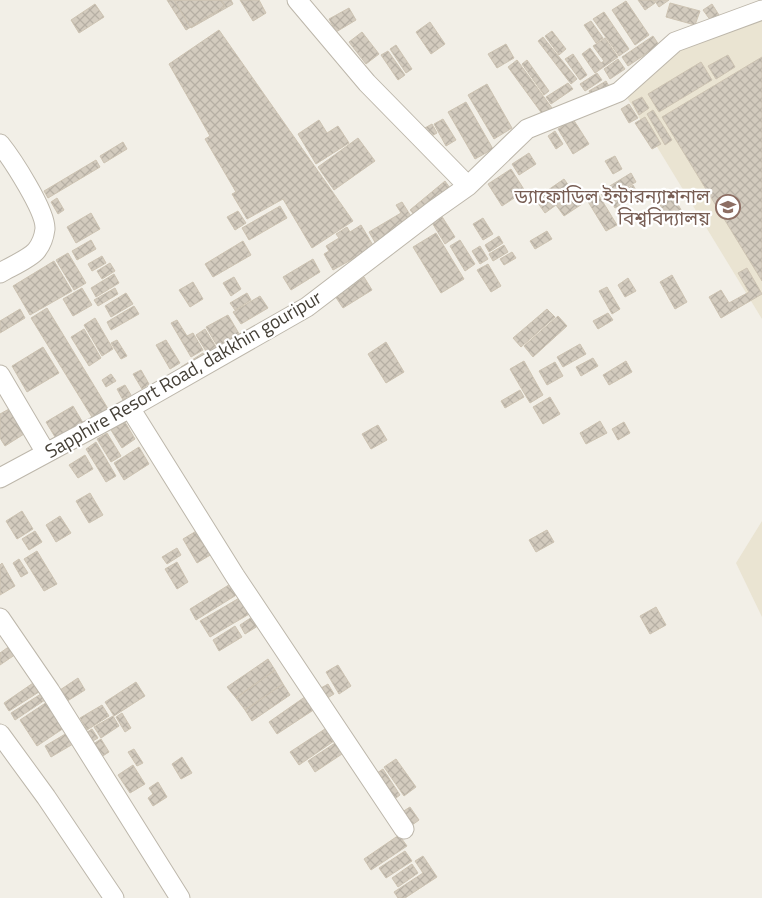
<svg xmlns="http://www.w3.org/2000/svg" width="762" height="898" viewBox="0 0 762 898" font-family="'Titillium Web','Noto Sans Bengali',sans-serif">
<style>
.education{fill:#eae4d2}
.building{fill:url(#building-cross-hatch);stroke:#cdc3b2}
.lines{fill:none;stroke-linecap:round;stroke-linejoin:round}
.minor-casing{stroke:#bdb7ab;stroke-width:21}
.minor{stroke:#fff;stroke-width:19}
.labels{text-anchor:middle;stroke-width:4.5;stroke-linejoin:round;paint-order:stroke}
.education-label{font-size:19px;fill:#785e54;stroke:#fff;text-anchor:end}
.street-label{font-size:19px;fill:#454037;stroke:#fff}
</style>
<defs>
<pattern id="building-cross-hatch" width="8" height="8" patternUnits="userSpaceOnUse" patternTransform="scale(1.25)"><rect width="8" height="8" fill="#d3cbbe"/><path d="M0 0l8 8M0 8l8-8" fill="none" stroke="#b6afa4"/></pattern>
</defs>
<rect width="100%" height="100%" fill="#f2efe7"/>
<!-- education -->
<path class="education" d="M762 19V319L626 96 678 49Z
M762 521V617L736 563Z"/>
<!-- building -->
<path class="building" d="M167 0H221L225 6 186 30Z
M174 0H231L233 4 191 28Z
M240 0H259L266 13 253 21Z
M638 0H653L655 3 645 10Z
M654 0H669L659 7Z
M626 1 649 35 635 45 612 10Z
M670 3 700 11 695 25 666 17Z
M95 4 104 17 79 33 71 20Z
M712 4 719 15 711 21 703 10Z
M349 8 356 20 336 32 329 19Z
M604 12 629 49 619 56 593 19Z
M591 21 603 38 596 43 584 25Z
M430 22 445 44 431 54 416 32Z
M219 30 353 221 312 248 283 199 247 219 232 194 236 192 205 139 210 136 169 64Z
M552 31 566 49 559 55 545 36Z
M362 32 379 54 366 64 349 42Z
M653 36 659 45 628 66 622 57Z
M543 37 577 79 571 84 538 41Z
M605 38 618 57 595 73 582 54 590 48 601 63 604 61 593 46Z
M506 44 514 58 497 68 488 54Z
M396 45 412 69 406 73 390 49Z
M388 51 405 75 398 80 381 55Z
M573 54 587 75 580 80 565 59Z
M728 55 735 67 716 79 708 66Z
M762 57V281L662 117Z
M618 59 625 69 610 79 604 69Z
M517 60 552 108 543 115 508 67Z
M527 60 549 91 544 95 522 64Z
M701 62 712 80 659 112 648 94Z
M597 73 602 80 585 91 580 84Z
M606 81 610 88 593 98 589 91Z
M568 83 573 89 551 104 546 97Z
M487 84 512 128 494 139 468 95Z
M642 97 649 108 639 115 632 102Z
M466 102 493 149 475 159 448 112Z
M629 104 638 118 629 123 621 109Z
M653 110 672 140 665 145 647 114Z
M645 117 661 144 652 149 635 123Z
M443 119 456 140 446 146 434 124Z
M573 119 589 144 573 154 558 129Z
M319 120 327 133 338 126 349 143 316 164 298 134Z
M432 124 437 133 428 138 423 129Z
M555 131 563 144 556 149 548 136Z
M358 138 375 161 334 190 318 167Z
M123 142 127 149 104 163 100 156Z
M529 153 536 164 519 175 512 164Z
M615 156 622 169 613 174 605 161Z
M96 160 100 167 48 198 44 191Z
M511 169 525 191 502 206 488 184Z
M631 173 636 182 605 200 600 192Z
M564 179 582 204 564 216 556 205 545 213 535 199Z
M445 181 452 191 418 219 410 210Z
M633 185 638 194 615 208 610 199Z
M670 192 685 216 672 224 657 200Z
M598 194 617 225 606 231 587 200Z
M57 198 64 210 58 214 51 202Z
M402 202 414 221 376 244 369 232 401 213 396 205Z
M280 206 287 218 249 240 242 228Z
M238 211 246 223 235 230 227 217Z
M91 213 100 229 76 243 67 227Z
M441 215 455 237 445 244 431 221Z
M483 218 493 234 483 240 473 224Z
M361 225 374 247 333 270 324 254 329 251 326 246 339 238 336 234 347 227 350 232Z
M547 231 552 239 535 249 530 241Z
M436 233 464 279 441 293 413 247Z
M499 236 503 243 489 252 485 245Z
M91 240 96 249 77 260 72 251Z
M460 240 475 264 465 271 450 246Z
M243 241 251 255 213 277 205 264Z
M504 245 508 252 493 261 489 254Z
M480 246 488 259 480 264 472 251Z
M512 252 516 258 504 265 500 259Z
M68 253 86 283 74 290 56 260Z
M102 256 106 263 92 271 88 264Z
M313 259 320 272 291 290 283 277Z
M54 261 72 291 30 315 13 286Z
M110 263 115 271 102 279 97 271Z
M488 264 501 286 491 292 477 270Z
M747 268 762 294 721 318 709 297 721 290 729 303 749 292 738 273Z
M114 274 119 283 96 297 91 288Z
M672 275 687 302 675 309 660 282Z
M234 277 241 289 231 296 223 283Z
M364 277 372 290 343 308 335 296Z
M628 278 636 291 625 297 618 285Z
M193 282 203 299 190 307 179 290Z
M607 287 620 309 612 314 599 291Z
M82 288 92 305 73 316 63 299Z
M115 288 118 294 98 306 94 300Z
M126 293 133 304 111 317 105 306Z
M247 293 251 300 235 310 230 303Z
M260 296 268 308 241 324 233 312Z
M134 306 139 314 111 330 107 322Z
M47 308 110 412 95 422 31 318Z
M20 309 25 318 0 333V321Z
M547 309 555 317 521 347 513 338Z
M608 313 613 320 598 329 593 321Z
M228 315 241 337 219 349 206 327Z
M558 316 567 326 533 357 524 346Z
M95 318 113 349 102 356 84 325Z
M177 320 187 336 193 333 203 350 191 357 171 323Z
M84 329 101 358 89 366 71 337Z
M205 329 218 350 209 356 196 335Z
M117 340 127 356 121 359 111 343Z
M166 340 180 363 170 369 156 345Z
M386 342 404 372 386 383 368 354Z
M580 344 586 354 563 367 557 357Z
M43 347 59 373 27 392 12 366Z
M203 353 207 361 185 374 181 367Z
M593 358 598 366 581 376 576 367Z
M524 361 543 395 530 403 510 369Z
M626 361 632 372 609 385 603 375Z
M555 362 563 376 547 385 539 371Z
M141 370 149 384 142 389 133 374Z
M111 374 116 381 106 387 102 380Z
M125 385 131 395 123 400 117 389Z
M520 390 524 397 505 408 501 401Z
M550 397 560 414 543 424 533 407Z
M73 406 85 426 58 442 46 422Z
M9 409 24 434 5 446 0 438V414Z
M600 421 607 433 586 444 580 433Z
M125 422 135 439 122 448 111 430Z
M624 422 630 433 618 440 612 429Z
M378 425 387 440 371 449 362 434Z
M107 433 121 456 111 462 97 439Z
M96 442 116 476 106 482 86 449Z
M139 447 149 464 124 480 114 463Z
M85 455 93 469 78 478 69 465Z
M90 493 103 515 89 523 76 501Z
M22 511 33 529 17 539 6 521Z
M60 516 71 533 56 542 46 525Z
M198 530 212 554 197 563 183 539Z
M547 530 554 542 536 552 529 540Z
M35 531 42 542 29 550 22 539Z
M177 548 181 555 167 564 162 557Z
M37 551 57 584 44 591 24 559Z
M19 559 28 573 21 577 13 563Z
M177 562 188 582 177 589 165 569Z
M2 563 15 586 0 595V565Z
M232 583 238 594 196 620 190 609Z
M241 597 251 613 210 637 200 621Z
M656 607 666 625 650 634 640 616Z
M255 615 261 624 245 634 240 625Z
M235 626 242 637 219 651 213 640Z
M14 643 19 652 0 665V653Z
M268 659 275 670 236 698 227 687Z
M338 665 351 686 339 694 326 672Z
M275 670 283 684 245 710 236 698Z
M78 678 85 690 61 705 54 694Z
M36 681 42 690 9 711 4 703Z
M136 682 145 696 114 716 105 702Z
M283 684 290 695 252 721 245 710Z
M328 684 334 694 321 702 314 692Z
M44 692 48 698 15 720 11 713Z
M309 694 318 707 277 734 269 722Z
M50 700 67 726 37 746 20 720Z
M102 705 109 716 87 730 80 718Z
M122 713 131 728 125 732 116 717Z
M113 716 119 726 101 738 94 727Z
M328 727 337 739 299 765 290 752Z
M92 729 98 738 86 745 81 736Z
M67 733 73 744 51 757 45 746Z
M101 739 109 752 95 761 87 748Z
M341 739 348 750 315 772 308 761Z
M134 749 143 763 137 766 128 752Z
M182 757 192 773 181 779 172 764Z
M396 759 416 787 404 796 384 767Z
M133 765 145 784 130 793 118 775Z
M383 769 400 795 392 801 374 775Z
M158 782 167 797 153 806 148 798 153 794 149 788Z
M410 807 419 820 408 828 399 814Z
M399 835 407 846 371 870 364 859Z
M405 851 412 861 386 878 379 868Z
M423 856 437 877 405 898H398L394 892 423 873 415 861Z
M412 864 418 873 398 887 392 878Z"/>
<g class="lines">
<defs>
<path id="minor" d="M297 0 367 83 468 186
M0 144C12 159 46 211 45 229 44 237 41 245 36 251 29 259 10 267 0 273
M0 375 46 453
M130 408 235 576 404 829
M0 478 130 408 307 307 434 210 468 186 527 129 619 92 675 42 762 10
M0 618 50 691 180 898
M0 734 46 797 114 898"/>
</defs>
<!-- minor casing -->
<use href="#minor" class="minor-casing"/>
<!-- minor -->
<use href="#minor" class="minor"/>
</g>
<!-- icons -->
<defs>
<symbol id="university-ring" viewBox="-11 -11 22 22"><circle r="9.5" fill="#fff" stroke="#8d6e63" stroke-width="1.5"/><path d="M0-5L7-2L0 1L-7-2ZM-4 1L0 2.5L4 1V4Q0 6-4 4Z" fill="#8d6e63"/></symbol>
</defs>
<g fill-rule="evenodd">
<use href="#university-ring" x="714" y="193" width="28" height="28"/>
</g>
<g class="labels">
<!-- education labels -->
<g class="education-label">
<text x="710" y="203">ড্যাফোডিল ইন্টারন্যাশনাল<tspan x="710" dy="22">বিশ্ববিদ্যালয়</tspan></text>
</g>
<!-- street labels -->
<g class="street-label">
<text transform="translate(183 374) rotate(-30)" y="7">Sapphire Resort Road, dakkhin gouripur</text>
</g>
</g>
</svg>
